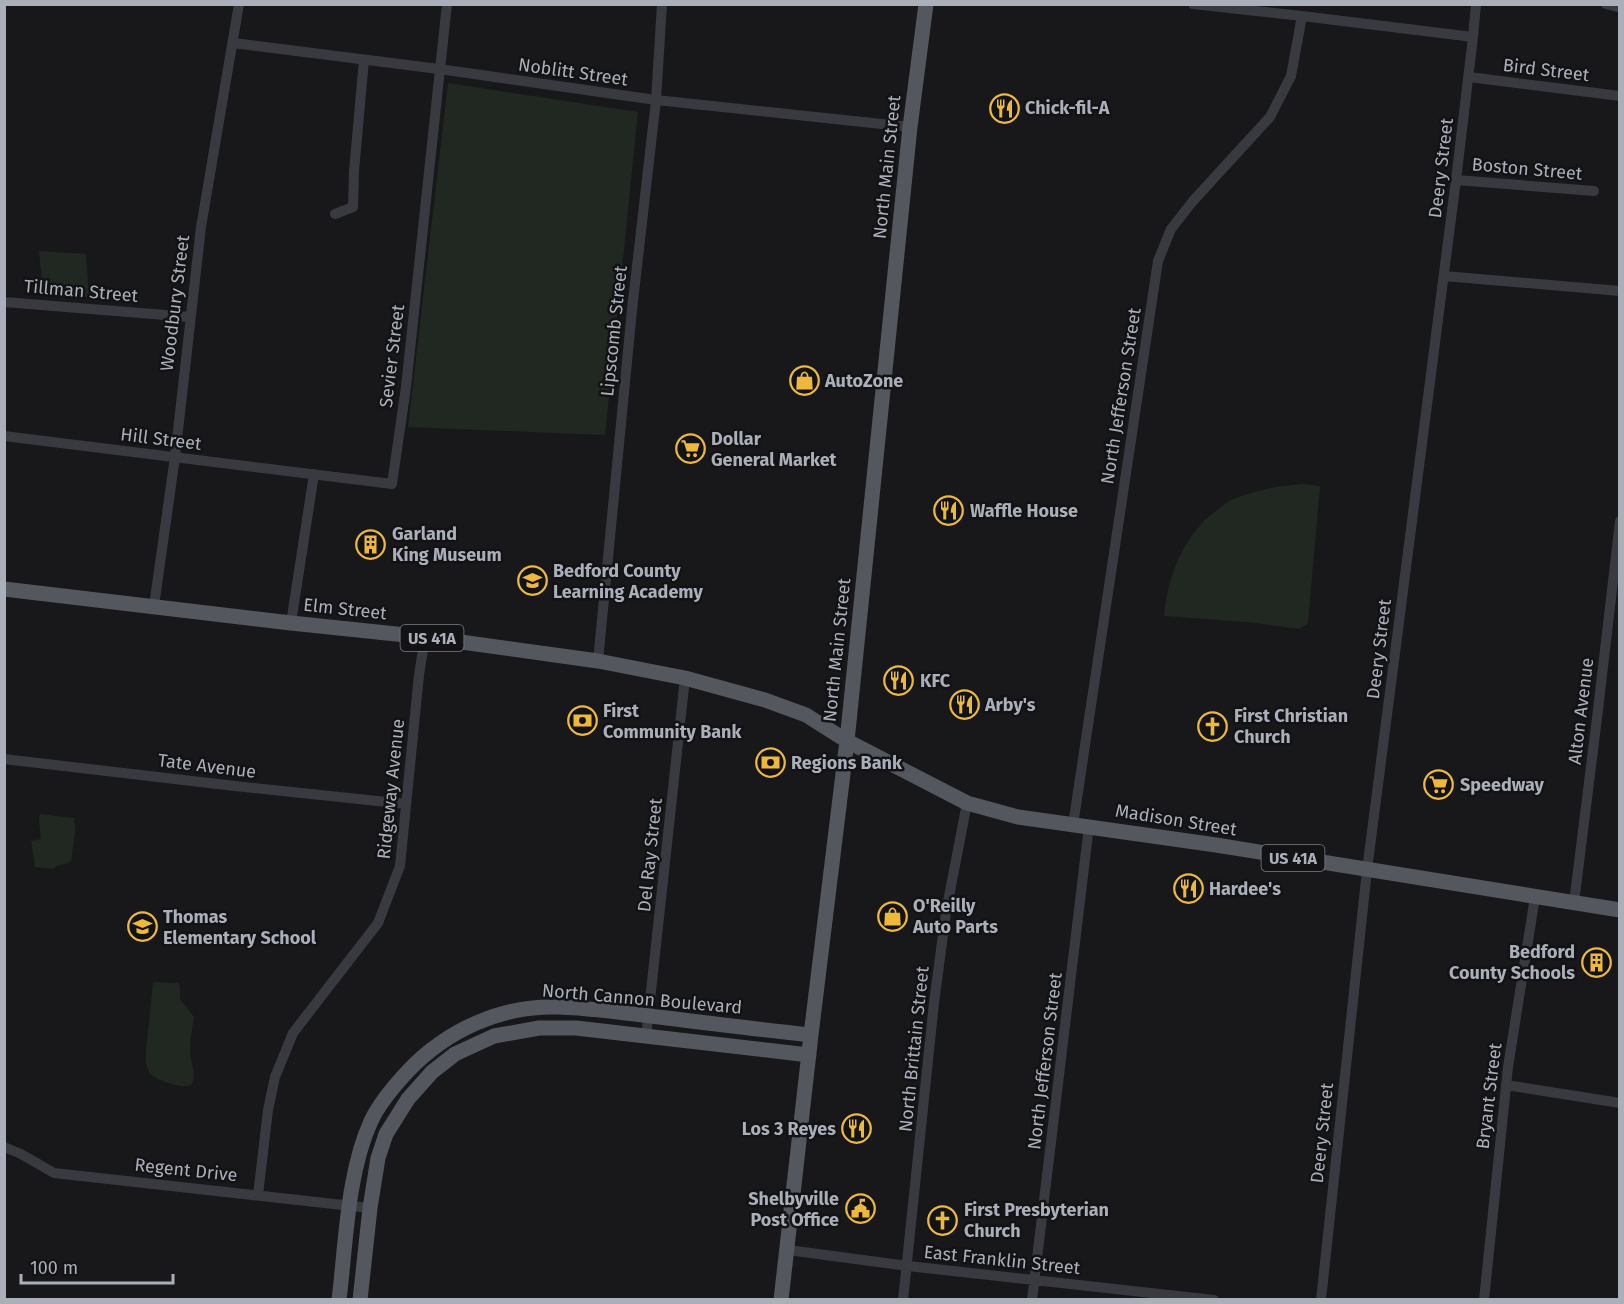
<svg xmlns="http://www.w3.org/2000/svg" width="1624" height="1304" viewBox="0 0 1624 1304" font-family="'Fira Sans',sans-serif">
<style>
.green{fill:#202821}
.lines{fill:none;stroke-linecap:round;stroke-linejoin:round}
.street{stroke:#393a3f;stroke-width:10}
.primary{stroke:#55575e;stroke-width:15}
.labels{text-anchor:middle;stroke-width:5;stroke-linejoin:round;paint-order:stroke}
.shield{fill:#131315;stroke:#7d8088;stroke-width:1.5}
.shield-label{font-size:16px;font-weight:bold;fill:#abafb9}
.street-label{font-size:18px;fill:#abafb9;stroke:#131315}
.poi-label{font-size:18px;font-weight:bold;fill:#abafb9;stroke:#131315;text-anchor:start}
</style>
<rect width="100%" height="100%" fill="#18181a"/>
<!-- green -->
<path class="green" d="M448 83 638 112 605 435 408 427Z
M39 251 86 254 89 297 43 293Z
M1303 484 1320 486 1308 623 1299 629 1247 622 1164 616C1168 576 1183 535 1216 511 1221 507 1226 503 1231 500 1253 490 1279 486 1303 484Z
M40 814 74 818V824L76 825 71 861 68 863 56 866 54 869 35 867 31 841 41 839 39 820Z
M153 982 178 983 180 986V999L194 1017C192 1028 190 1040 190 1051 190 1063 198 1074 191 1085 184 1087 179 1086 172 1084 152 1078 144 1074 146 1051Z"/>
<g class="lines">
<!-- street -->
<path class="street" d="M1193 4 1302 16 1473 37
M1606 4 1618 7
M233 43 439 69 656 100 910 127
M1469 77 1620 96
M1456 180 1594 191
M335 214 353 207 354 171 364 60
M1444 276 1620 291
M4 302 190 317
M4 436 392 484 406 387 447 4
M154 606 175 457 201 227 239 4
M291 623 314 474
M598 661 632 310 656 100 662 4
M4 759 226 785 406 804
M1073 825 1158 261 1171 229 1193 201 1270 117 1291 76 1302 16
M1574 903 1598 710 1620 521
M646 1037 685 678
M1506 1085 1620 1103
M4 1147 21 1154 54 1173 370 1208
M258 1195 268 1110 275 1077 293 1033 378 923 400 866 419 675 425 637
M788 1250 908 1266 1214 1300
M903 1300 934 1003 946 912 967 803
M1032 1300 1089 826
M1321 1300 1367 870 1456 180 1473 37 1476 4
M1484 1300 1508 1067 1535 897"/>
<!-- primary -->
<path class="primary" d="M4 589 291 623 425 637 598 661 685 678 765 700 806 715 847 741 967 803 1018 817 1216 845 1620 910
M339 1300C346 1243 347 1174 371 1121 380 1102 394 1086 408 1071 447 1030 502 1005 558 1007 594 1008 631 1014 667 1018 715 1024 763 1030 811 1035
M360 1300 370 1208 378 1158 386 1134 408 1099 432 1072 455 1054 494 1036 539 1028H576L809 1055
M781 1300 811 1035 847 741 910 127 926 4"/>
</g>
<!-- icons -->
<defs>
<symbol id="restaurant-ring" viewBox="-11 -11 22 22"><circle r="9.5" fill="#131315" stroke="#eeb83c" stroke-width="1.5"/><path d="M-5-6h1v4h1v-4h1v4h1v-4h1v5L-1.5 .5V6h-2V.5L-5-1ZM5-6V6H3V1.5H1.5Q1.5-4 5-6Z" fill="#eeb83c"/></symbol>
<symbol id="shop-ring" viewBox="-11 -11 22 22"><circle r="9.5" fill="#131315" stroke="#eeb83c" stroke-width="1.5"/><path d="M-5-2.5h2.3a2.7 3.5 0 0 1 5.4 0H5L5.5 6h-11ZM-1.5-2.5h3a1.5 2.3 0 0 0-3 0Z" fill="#eeb83c"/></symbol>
<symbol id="supermarket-ring" viewBox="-11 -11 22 22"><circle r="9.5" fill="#131315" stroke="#eeb83c" stroke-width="1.5"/><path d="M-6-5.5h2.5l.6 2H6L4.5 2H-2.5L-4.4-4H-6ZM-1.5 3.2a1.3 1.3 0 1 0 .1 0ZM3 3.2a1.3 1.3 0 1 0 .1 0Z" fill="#eeb83c"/></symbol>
<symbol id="building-ring" viewBox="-11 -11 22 22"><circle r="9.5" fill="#131315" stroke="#eeb83c" stroke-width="1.5"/><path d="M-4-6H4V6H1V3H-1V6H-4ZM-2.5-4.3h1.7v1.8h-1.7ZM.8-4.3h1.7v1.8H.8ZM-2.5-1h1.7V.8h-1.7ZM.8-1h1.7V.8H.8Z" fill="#eeb83c"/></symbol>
<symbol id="school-ring" viewBox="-11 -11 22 22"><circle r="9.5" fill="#131315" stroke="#eeb83c" stroke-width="1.5"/><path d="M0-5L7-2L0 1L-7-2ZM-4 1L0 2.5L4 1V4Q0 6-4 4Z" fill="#eeb83c"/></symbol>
<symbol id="bank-ring" viewBox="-11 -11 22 22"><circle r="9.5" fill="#131315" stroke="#eeb83c" stroke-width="1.5"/><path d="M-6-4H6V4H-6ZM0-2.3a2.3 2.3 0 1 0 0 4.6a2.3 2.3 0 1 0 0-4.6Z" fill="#eeb83c"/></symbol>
<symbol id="church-ring" viewBox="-11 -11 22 22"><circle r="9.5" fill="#131315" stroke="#eeb83c" stroke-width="1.5"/><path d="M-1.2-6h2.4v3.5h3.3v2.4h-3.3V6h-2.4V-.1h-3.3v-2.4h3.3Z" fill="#eeb83c"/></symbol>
<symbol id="civic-ring" viewBox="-11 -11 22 22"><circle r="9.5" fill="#131315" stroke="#eeb83c" stroke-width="1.5"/><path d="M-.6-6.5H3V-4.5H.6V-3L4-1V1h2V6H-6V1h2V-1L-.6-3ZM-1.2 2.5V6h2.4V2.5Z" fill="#eeb83c"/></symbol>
</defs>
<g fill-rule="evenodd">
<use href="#restaurant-ring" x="988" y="92" width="33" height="33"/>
<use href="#shop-ring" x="788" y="364" width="33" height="33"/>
<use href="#supermarket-ring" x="674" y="432" width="33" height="33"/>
<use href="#restaurant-ring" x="932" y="494" width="33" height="33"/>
<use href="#building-ring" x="354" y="528" width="33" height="33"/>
<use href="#school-ring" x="516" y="564" width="33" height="33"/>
<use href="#restaurant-ring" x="882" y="664" width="33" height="33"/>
<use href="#restaurant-ring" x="948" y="688" width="33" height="33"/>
<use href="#bank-ring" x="566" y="704" width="33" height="33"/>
<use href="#church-ring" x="1196" y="710" width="33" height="33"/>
<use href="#bank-ring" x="754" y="746" width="33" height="33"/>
<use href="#supermarket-ring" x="1422" y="768" width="33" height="33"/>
<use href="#restaurant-ring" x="1172" y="872" width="33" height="33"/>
<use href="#shop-ring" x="876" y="900" width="33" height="33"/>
<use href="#school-ring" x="126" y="910" width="33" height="33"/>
<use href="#building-ring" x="1580" y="946" width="33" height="33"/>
<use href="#restaurant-ring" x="840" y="1112" width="33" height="33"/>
<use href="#civic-ring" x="844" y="1192" width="33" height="33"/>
<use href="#church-ring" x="926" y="1204" width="33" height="33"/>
</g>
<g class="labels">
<!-- shield labels -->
<g class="shield">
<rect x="400.5" y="625" width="63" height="26" rx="4.5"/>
<rect x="1261.5" y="845" width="63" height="26" rx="4.5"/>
</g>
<g class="shield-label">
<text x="432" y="644">US 41A</text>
<text x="1293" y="864">US 41A</text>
</g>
<!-- street labels -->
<g class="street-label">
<text transform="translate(1546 70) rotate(7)" y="6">Bird Street</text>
<text transform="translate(573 72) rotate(8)" y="6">Noblitt Street</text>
<text transform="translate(887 167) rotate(-84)" y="6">North Main Street</text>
<text transform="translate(1441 168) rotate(-83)" y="6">Deery Street</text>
<text transform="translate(1527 169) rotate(5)" y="6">Boston Street</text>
<text transform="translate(81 291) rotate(5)" y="6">Tillman Street</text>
<text transform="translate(175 303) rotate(-83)" y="6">Woodbury Street</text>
<text transform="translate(614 331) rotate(-84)" y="6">Lipscomb Street</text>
<text transform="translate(392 356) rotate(-83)" y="6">Sevier Street</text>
<text transform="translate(1121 396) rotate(-81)" y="6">North Jefferson Street</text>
<text transform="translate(161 439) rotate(7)" y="6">Hill Street</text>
<text transform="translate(345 609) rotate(6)" y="6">Elm Street</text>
<text transform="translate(1379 649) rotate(-83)" y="6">Deery Street</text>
<text transform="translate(837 650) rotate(-84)" y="6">North Main Street</text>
<text transform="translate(1581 711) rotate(-83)" y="6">Alton Avenue</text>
<text transform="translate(207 766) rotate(7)" y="6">Tate Avenue</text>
<text transform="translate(391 789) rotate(-84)" y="6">Ridgeway Avenue</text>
<text transform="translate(1176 820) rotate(9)" y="6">Madison Street</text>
<text transform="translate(650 855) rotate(-84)" y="6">Del Ray Street</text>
<text transform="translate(642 999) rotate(5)" y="6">North Cannon Boulevard</text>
<text transform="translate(914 1049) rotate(-84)" y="6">North Brittain Street</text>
<text transform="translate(1045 1061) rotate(-83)" y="6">North Jefferson Street</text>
<text transform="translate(1489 1096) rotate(-83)" y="6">Bryant Street</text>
<text transform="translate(1322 1133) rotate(-84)" y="6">Deery Street</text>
<text transform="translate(186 1170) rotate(6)" y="6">Regent Drive</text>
<text transform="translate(1002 1260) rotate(6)" y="6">East Franklin Street</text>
</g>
<!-- poi labels -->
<g class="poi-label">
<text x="1025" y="114">Chick-fil-A</text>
<text x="825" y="387">AutoZone</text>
<text x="711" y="445">Dollar<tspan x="711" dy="21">General Market</tspan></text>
<text x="970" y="517">Waffle House</text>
<text x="392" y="540">Garland<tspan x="392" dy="21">King Museum</tspan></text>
<text x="553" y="577">Bedford County<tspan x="553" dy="21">Learning Academy</tspan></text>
<text x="920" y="687">KFC</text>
<text x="985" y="711">Arby's</text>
<text x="603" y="717">First<tspan x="603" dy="21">Community Bank</tspan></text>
<text x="1234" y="722">First Christian<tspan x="1234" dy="21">Church</tspan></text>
<text x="791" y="769">Regions Bank</text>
<text x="1460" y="791">Speedway</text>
<text x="1209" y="895">Hardee's</text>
<text x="913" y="912">O'Reilly<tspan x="913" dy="21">Auto Parts</tspan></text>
<text x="163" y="923">Thomas<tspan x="163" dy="21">Elementary School</tspan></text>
<text x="1575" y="958" text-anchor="end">Bedford<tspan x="1575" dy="21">County Schools</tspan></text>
<text x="836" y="1135" text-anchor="end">Los 3 Reyes</text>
<text x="839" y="1205" text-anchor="end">Shelbyville<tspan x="839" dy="21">Post Office</tspan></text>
<text x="964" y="1216">First Presbyterian<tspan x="964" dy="21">Church</tspan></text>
</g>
</g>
<!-- border -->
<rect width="1624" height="1304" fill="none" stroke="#abafb9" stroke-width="12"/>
<!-- scale -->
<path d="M21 1274v9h152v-9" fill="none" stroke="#abafb9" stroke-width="3"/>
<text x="30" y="1274" font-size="18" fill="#abafb9" stroke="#131315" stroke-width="4.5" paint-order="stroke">100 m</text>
</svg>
